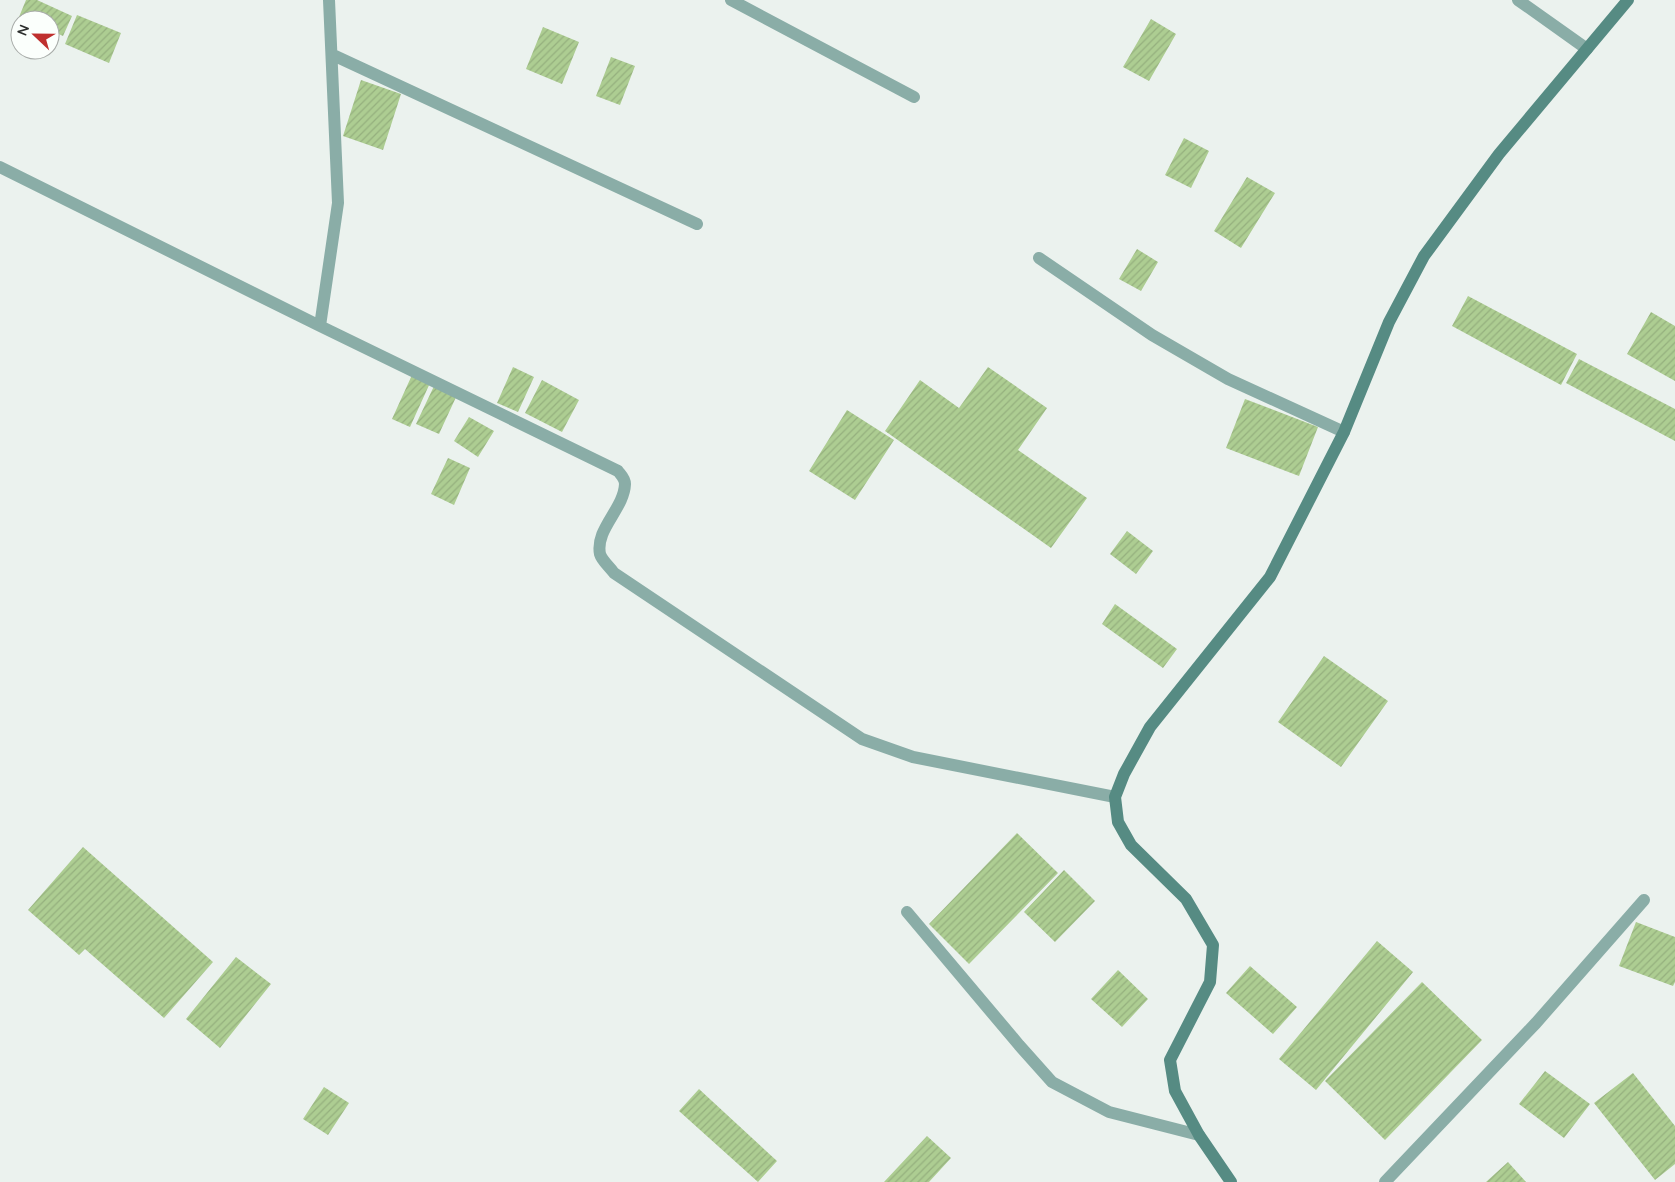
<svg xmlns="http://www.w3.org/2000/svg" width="1675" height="1182" viewBox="0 0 1675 1182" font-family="Quicksand,sans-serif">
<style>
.building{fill:url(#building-hatch)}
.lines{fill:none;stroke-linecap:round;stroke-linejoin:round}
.lane{stroke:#8aada7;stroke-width:12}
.street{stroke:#8aada7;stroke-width:12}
.secondary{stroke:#568b83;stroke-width:12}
</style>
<defs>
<pattern id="building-hatch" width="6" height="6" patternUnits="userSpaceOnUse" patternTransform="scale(1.25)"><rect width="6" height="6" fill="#adcd92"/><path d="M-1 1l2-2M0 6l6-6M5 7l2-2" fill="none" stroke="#95b07e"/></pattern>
</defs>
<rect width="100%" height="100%" fill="#ebf2ee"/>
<!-- building -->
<path class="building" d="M26 0H37L72 16 63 36 50 30V20H27L19 17Z
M77 15 121 33 109 63 65 44Z
M1151 19 1176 34 1149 81 1123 67Z
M543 27 579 42 562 84 526 69Z
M611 57 635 66 620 105 596 96Z
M361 80 401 94 383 150 343 136Z
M1184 138 1209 151 1191 188 1165 175Z
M1247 177 1275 193 1241 248 1214 231Z
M1137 249 1158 262 1141 291 1119 279Z
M1468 296 1577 354 1561 385 1452 326Z
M1651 312 1675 326V381L1627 354Z
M1579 359 1675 409V441L1566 383Z
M513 367 534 377 518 412 497 403Z
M988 367 1047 408 1018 450 1087 498 1051 548 885 431 920 380 959 408Z
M412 375 430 383 410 427 392 419Z
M542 380 579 400 562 432 525 413Z
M435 384 457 395 439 434 416 424Z
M1245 399 1318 427 1299 476 1226 448Z
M847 410 894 440 855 500 809 471Z
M469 417 494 431 478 457 454 441Z
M448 458 470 468 454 505 431 494Z
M1127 531 1153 551 1136 574 1110 554Z
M1115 604 1177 649 1163 668 1102 624Z
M1324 656 1388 701 1341 767 1278 722Z
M1017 833 1058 873 969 964 929 924Z
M83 847 213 962 164 1018 85 949 79 955 28 910Z
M1064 870 1095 901 1055 942 1024 912Z
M1636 922 1675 937V982L1673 986 1619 966Z
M1377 941 1413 972 1316 1090 1279 1059Z
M236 957 271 984 220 1048 186 1019Z
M1250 966 1297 1007 1273 1034 1226 993Z
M1118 970 1148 999 1122 1027 1091 999Z
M1422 982 1482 1040 1385 1140 1325 1081Z
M1545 1071 1590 1104 1564 1138 1519 1104Z
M1633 1073 1675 1126V1164L1655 1180 1594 1103Z
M324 1087 349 1103 328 1135 303 1119Z
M699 1089 777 1161 758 1182 679 1111Z
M927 1136 951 1158 929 1182H884Z
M1508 1162 1526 1182H1486Z"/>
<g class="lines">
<!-- lane -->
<path class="lane" d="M907 912 1019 1045 1052 1082 1109 1112 1199 1135
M1385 1182 1536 1023 1644 900"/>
<!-- street -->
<path class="street" d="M731 0 914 97
M1518 0 1587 49
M333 55 697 224
M0 167 320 326 618 471C621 475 625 478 625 484 624 509 595 529 600 554 602 561 610 567 614 573L862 739 913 757 1115 797
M1039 258 1152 335 1228 379 1344 432
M320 326 338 203 329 0"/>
<!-- secondary -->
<path class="secondary" d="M1231 1182 1199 1135 1175 1091 1170 1060 1210 982 1213 945 1186 899 1131 845 1118 822 1115 797 1124 774 1150 727 1270 577 1344 432 1389 322 1424 256 1499 154 1628 0"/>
</g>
<!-- north arrow -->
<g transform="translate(35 35) rotate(292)"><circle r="24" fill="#fbfffc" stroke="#a8aca9"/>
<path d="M0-4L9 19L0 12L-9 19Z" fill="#bf302e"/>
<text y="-8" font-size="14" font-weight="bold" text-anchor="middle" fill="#2c2f2d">N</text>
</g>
</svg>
